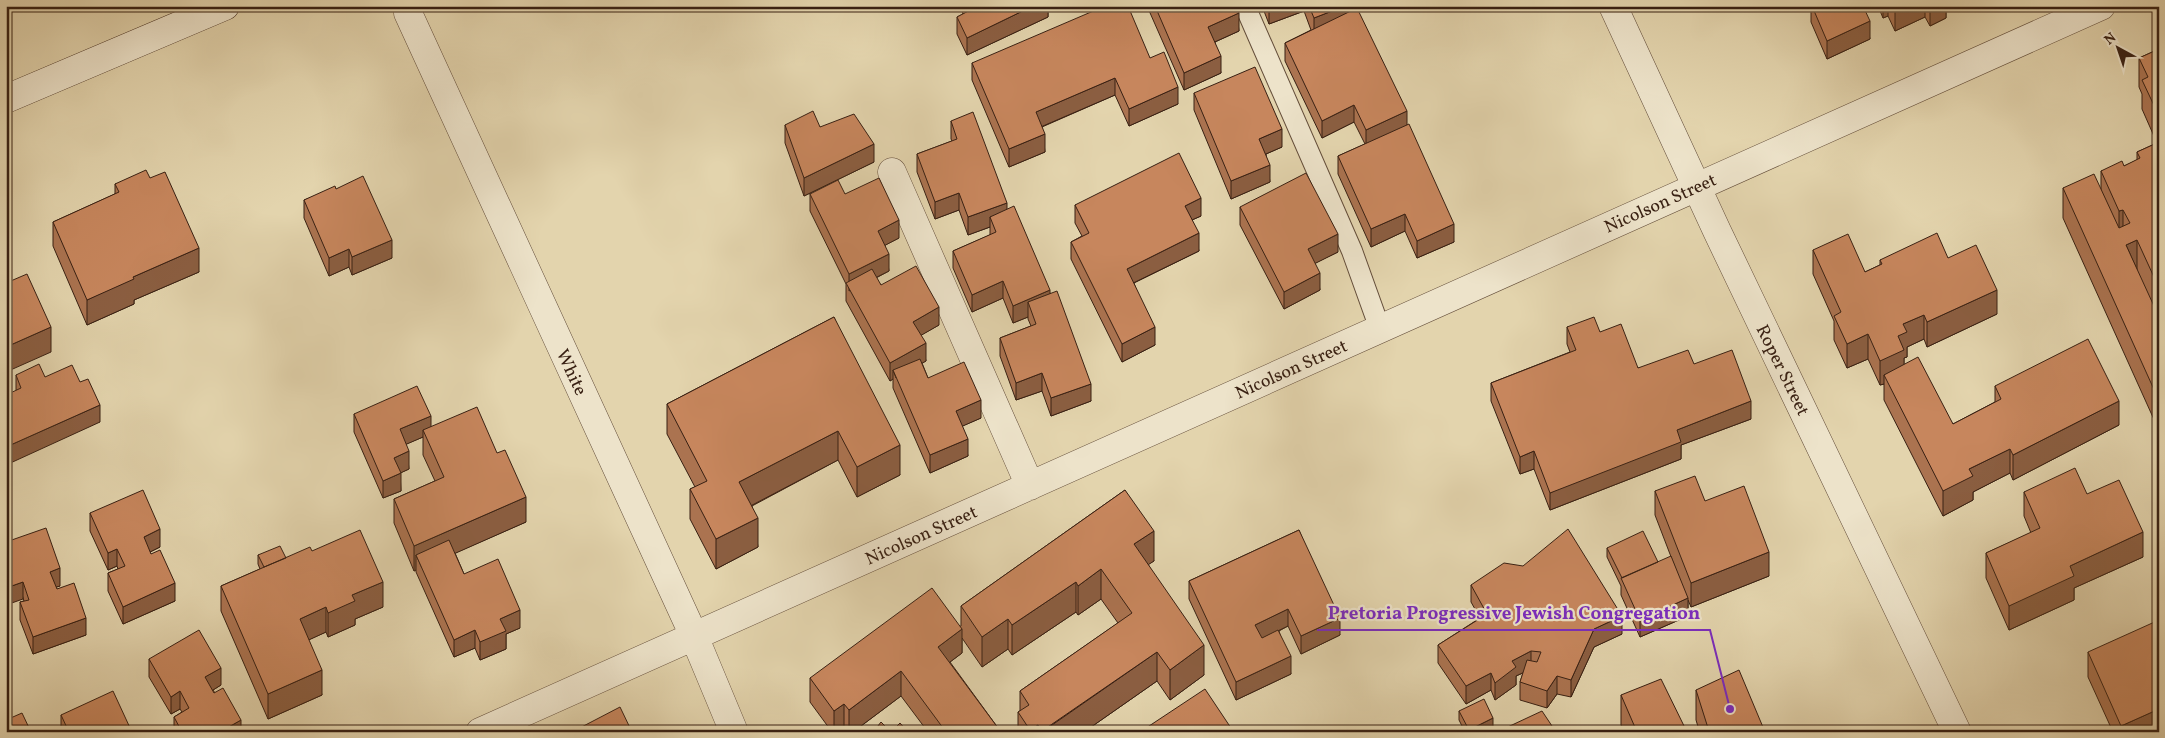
<svg xmlns="http://www.w3.org/2000/svg" width="2165" height="738" viewBox="0 0 2165 738" font-family="Vollkorn,serif">
<style>
.lines{fill:none;stroke-linecap:round;stroke-linejoin:round}
.lane-casing{stroke:#634d3a;stroke-width:22}
.street-casing{stroke:#634d3a;stroke-width:29}
.secondary-casing{stroke:#382013;stroke-width:29}
.lane{stroke:#ede3ca;stroke-width:20}
.street{stroke:#ede3ca;stroke-width:28}
.secondary{stroke:#ede3ca;stroke-width:28}
.wall{fill:#ab7350;stroke:#382013}
.shaded-wall{fill:#8b5e41;stroke:#382013}
.building{fill:#c7865d;stroke:#382013}
.labels{text-anchor:middle;stroke-width:4.5;stroke-linejoin:round;paint-order:stroke}
.street-label{font-size:18px;fill:#382013;stroke:#ede3ca}
.leader{fill:none;stroke:#7b2cbf;stroke-width:2}
.callout-dot{fill:#7b2cbf;stroke:#ede3ca;stroke-width:2}
.callout-label{font-size:19px;text-anchor:middle;font-weight:bold;fill:#7b2cbf;stroke:#ede3ca;stroke-width:4.5;stroke-linejoin:round;paint-order:stroke}
</style>
<rect width="100%" height="100%" fill="#e3d4ad"/>
<filter id="stains"><feTurbulence type="fractalNoise" baseFrequency=".004" numOctaves="4"/><feColorMatrix values="0 0 0 0 .2 0 0 0 0 .09 0 0 0 0 .02 0 0 0 .5 -.17"/></filter>
<radialGradient id="worn" r=".72"><stop offset=".6" stop-color="#630" stop-opacity="0"/><stop offset="1" stop-color="#630" stop-opacity=".3"/></radialGradient>
<g class="lines">
<defs>
<path id="lane" d="M1248 13 1352 251 1380 329"/>
<path id="street" d="M1613 6 1717 231 1957 732
M408 13 694 636 734 732
M892 172 1030 486
M480 732 2101 6"/>
<path id="secondary" d="M6 99 225 6"/>
</defs>
<!-- lane casing -->
<use href="#lane" class="lane-casing"/>
<!-- street casing -->
<use href="#street" class="street-casing"/>
<!-- secondary casing -->
<use href="#secondary" class="secondary-casing"/>
<!-- lane -->
<use href="#lane" class="lane"/>
<!-- street -->
<use href="#street" class="street"/>
<!-- secondary -->
<use href="#secondary" class="secondary"/>
</g>
<!-- wall -->
<path class="wall" d="M960 6H1048V17L967 55 957 34V17L963 14Z
M1147 6H1236L1239 31 1215 42 1221 73 1184 90Z
M1262 6H1350V12L1407 125 1454 242 1417 258 1405 231 1371 247 1338 174V156L1365 144 1354 122 1322 138 1285 61V43L1311 30 1304 11 1269 24Z
M1802 6H1863L1870 39 1827 59 1811 22V8L1804 11Z
M1878 6H1946V18L1930 26 1925 17 1895 31 1888 16 1883 18Z
M2159 49V423L2156 424 2063 218V188L2101 190V171L2124 166 2137 160V152L2157 143 2142 109V94L2139 87V58Z
M1150 58 1178 104 1129 126 1115 95 1042 127 1045 152 1009 167 972 80V63Z
M1194 93 1282 147 1266 154 1270 182 1231 199 1194 110Z
M951 121 1007 210 1050 293 1091 401 1051 416 1042 391 1016 400 1000 356V338L1031 326 1028 319V317L1013 323 1003 298 972 312 953 268V251L990 235V227L968 235 959 210 935 219 917 172V154L952 141 951 139Z
M785 125 820 127 874 162 804 196 785 143Z
M150 178 199 272 134 300V304L87 325 53 246V222L115 194V184Z
M336 189 392 258 352 275 349 267 329 276 304 218V200Z
M810 194H845L899 238 885 245 889 271 876 278 881 285 939 325 921 335 926 361 922 363 928 378 981 418 962 426 968 456 930 473 893 388V379L890 381 846 301V284L810 211Z
M1075 205 1201 216 1192 220 1199 251 1134 283 1155 345 1122 362 1071 259V242L1082 236 1075 223Z
M1240 207 1338 252 1315 263 1320 290 1284 309 1240 225Z
M1813 250 1865 272 1880 265V260L1948 258 1997 314 1927 347 1924 339 1907 347V357L1904 358V365L1953 424 1995 402V386L2119 425 2013 480 2010 473 1973 492V500L1943 516 1884 400V384L1880 385 1868 359 1847 368 1834 340V321L1813 274Z
M834 317 900 475 857 497 838 460 752 506 758 547 716 569 690 519V489L695 487 667 434V404Z
M1567 327 1600 332 1638 368 1694 364 1751 419 1681 445V459L1550 510 1534 469 1520 474 1491 401V383L1570 352 1567 344Z
M16 375 45 377 100 422 16 390Z
M354 414 431 427 526 522 455 553 464 574 520 628 506 634V649L480 660 475 648 454 657 416 572V570L414 571 394 523V499L435 481 423 455V437L406 444 409 469 400 473 401 491 383 498 354 432Z
M1125 490 1154 561 1148 564 1204 675 1170 700 1157 681 1084 732H1018V712L1020 711V691L1118 623 1101 599 1078 615 1076 612 1012 655 1008 649 982 667 962 638V653L950 662 1001 732H928L901 696 853 732H846L844 728 839 732H832L810 702V678L961 626V606Z
M1655 491 1705 501 1769 576 1691 607 1688 600V616L1640 637 1621 595V586L1607 557V548L1658 562 1678 575 1655 515Z
M2024 492 2087 494 2143 557 2074 588V600L2009 630 1986 578V553L2031 533 2024 516Z
M90 513 160 547 150 552 175 601 123 624 108 591V573L118 569 117 566 108 570 90 531Z
M1299 530 1340 635 1301 654 1288 626 1279 631 1291 674 1236 700 1189 599V581Z
M6 542 60 586 56 587 57 589 86 635 33 654 20 620V602L24 601Z
M312 551 383 607 355 619V625L328 637 326 632 308 640 322 695 268 719 221 611V586L260 569 258 564V555L286 558Z
M1471 585 1622 634 1594 647 1571 697 1557 694 1547 708 1520 700V682L1523 673 1516 676V685L1495 700 1491 690 1466 704 1438 663V645L1480 618 1471 602Z
M2088 652 2159 732H2113L2088 677Z
M149 659 221 685 213 690 241 732H174V717L182 712 180 709 171 714 149 677Z
M1696 690 1765 732 1699 730 1696 720Z
M1621 695 1687 732H1624L1621 725Z
M1459 711 1493 727 1484 732H1465L1459 720Z
M61 715 131 732H61Z"/>
<!-- shaded-wall -->
<path class="shaded-wall" d="M971 6H977V21L968 25V8Z
M1033 6H1048V17L967 55V38Z
M1269 6H1304V11L1269 24Z
M1345 6H1350V22L1314 36V18Z
M1804 6H1811V8L1804 11Z
M1883 6H1888V16L1883 18Z
M1895 6H1925V17L1895 31Z
M1930 6H1946V18L1930 26Z
M1239 13V31L1208 45V27Z
M1870 21V39L1827 59V41Z
M1221 56V73L1184 90V73Z
M1115 78V95L1036 129V112Z
M1178 87V104L1129 126V109Z
M1354 105V122L1322 138V121Z
M1407 111V128L1366 148V130Z
M1282 129V147L1259 157V139Z
M1045 134V152L1009 167V149Z
M874 144V162L804 196V178Z
M1270 165V182L1231 199V181Z
M959 193V210L935 219V202Z
M1201 198V216L1185 223V206Z
M1007 203V221L990 217V227L968 235V217Z
M2123 210V239L2119 241V211Z
M1405 214V231L1371 247V229Z
M899 220V238L878 249V231Z
M1454 224V242L1417 258V241Z
M1199 233V251L1127 286V269Z
M1338 234V252L1308 267V249Z
M392 240V258L352 275V257Z
M2137 240V270L2126 245Z
M199 248V272L134 300V304L87 325V300L133 277Z
M349 249V267L329 276V258Z
M889 254V271L849 291V274Z
M1320 273V290L1284 309V292Z
M1003 281V298L972 312V295Z
M1050 290V307L1028 302V317L1013 323V306Z
M1997 290V314L1927 347V322Z
M939 307V325L913 340V322Z
M1924 315V339L1907 347V357L1904 358V374L1884 375V384L1880 385V361L1898 336 1903 324Z
M51 327V352L6 372V347Z
M1155 327V345L1122 362V344Z
M1868 334V359L1847 368V344Z
M926 343V361L896 378 893 370V379L890 381V363Z
M1042 373V391L1016 400V383Z
M1091 384V401L1051 416V398Z
M2159 393V423L2156 424V394Z
M981 400V418L956 429V411Z
M1751 401V419L1681 445V459L1550 510V493L1677 430Z
M2119 401V425L2013 480V455Z
M100 405V422L6 465V447Z
M431 416V433L423 430V437L400 447V429Z
M838 431V460L739 512V482Z
M968 439V456L930 473V455Z
M900 445V475L857 497V467Z
M2010 449V473L1973 492V500L1943 516V491L1969 469Z
M409 451V469L394 476V458Z
M1534 451V469L1520 474V457Z
M401 473V491L383 498V481Z
M526 497V522L422 568 416 555V570L414 571V546Z
M758 518V547L716 569V539Z
M160 529V547L144 555V537Z
M1154 531V561L1134 574V544Z
M2143 532V557L2074 588V600L2009 630V606L2070 566Z
M117 549V566L108 570V553Z
M1769 552V576L1691 607V583Z
M60 568V586L50 589V572Z
M1101 569V599L1078 615V586Z
M23 582V599L6 605V588Z
M383 582V607L355 619V625L328 637V613L352 595Z
M1076 582V612L1012 655V625Z
M175 583V601L123 624V607Z
M1688 598V616L1640 637V620Z
M326 607V632L300 644V619Z
M1288 609V626L1255 642V625Z
M520 610V628L506 634V649L480 660V642L500 619Z
M1622 616V634L1594 647 1571 697V680L1594 629Z
M86 618V635L33 654V637Z
M1340 618V635L1301 654V636Z
M1008 619V649L982 667V637Z
M962 629V653L938 671V647Z
M475 630V648L454 657V640Z
M1204 645V675L1170 700V670Z
M1531 651V669L1516 676V685L1495 700V683L1512 661Z
M1157 652V681L1084 732H1042Z
M1291 656V674L1236 700V682Z
M221 668V685L205 695V677Z
M322 670V695L268 719V694Z
M901 671V696L853 732H849V710Z
M1491 673V690L1466 704V686Z
M1557 676V694L1547 708V691Z
M180 691V709L171 714V697Z
M844 704V728L839 732H834V711Z
M2159 709V732H2121V726Z
M1493 718V727L1484 732H1469V730Z
M241 720V732H220Z
M1038 725V732H1030V730Z"/>
<!-- building -->
<path class="building" d="M978 6H1033L967 38 957 17Z
M1105 6H1128L1150 58 1164 52 1178 87 1129 109 1115 78 1036 112 1045 134 1009 149 972 63Z
M1155 6H1236L1239 13 1208 27 1221 56 1184 73Z
M1309 6H1345L1314 18Z
M1812 6H1863L1870 21 1827 41Z
M1357 8 1407 111 1366 130 1354 105 1322 121 1285 43Z
M2159 49V116L2142 80 2148 77 2139 58Z
M1255 67 1282 129 1259 139 1270 165 1231 181 1194 93Z
M813 111 820 127 854 114 874 144 804 178 785 125Z
M973 112 1007 203 968 217 959 193 935 202 917 154 957 139 951 121Z
M1409 124 1454 224 1417 241 1405 214 1371 229 1338 156Z
M2159 142V288L2137 240 2126 245 2159 317V393L2156 394 2063 188 2094 174 2119 228 2130 223 2123 210 2119 211 2101 171 2122 161 2124 166 2140 158 2137 152Z
M1179 153 1201 198 1185 206 1199 233 1127 269 1155 327 1122 344 1071 242 1089 233 1075 205Z
M146 170 150 178 165 172 199 248 133 277 134 279 87 300 53 222 119 192 115 184Z
M1306 173 1338 234 1308 249 1320 273 1284 292 1240 207Z
M363 176 392 240 352 257 349 249 329 258 304 200 335 186 336 189Z
M879 178 899 220 878 231 889 254 849 274 810 194 838 180 845 194Z
M1014 206 1050 290 1013 306 1003 281 972 295 953 251 996 232 990 217Z
M1937 233 1948 258 1976 245 1997 290 1927 322 1924 315 1903 324 1907 332 1898 336 1904 350 1880 361 1868 334 1847 344 1834 316 1841 312 1813 250 1848 234 1865 272 1882 264 1880 260Z
M916 266 939 307 913 322 926 343 890 363 846 283 872 269 881 285Z
M27 274 51 327 6 347V283Z
M1057 291 1091 384 1051 398 1042 373 1016 383 1000 338 1036 324 1028 302Z
M834 317 900 445 857 467 838 431 739 482 758 518 716 539 690 489 707 481 667 404Z
M1594 317 1600 332 1621 324 1638 368 1688 350 1694 364 1732 350 1751 401 1677 430 1681 442 1550 493 1534 451 1520 457 1491 383 1576 350 1567 327Z
M2088 339 2119 401 2013 455 2010 449 1969 469 1973 476 1943 491 1884 375 1918 357 1953 424 2001 399 1995 386Z
M920 359 928 378 964 362 981 400 956 411 968 439 930 455 893 370Z
M39 364 45 377 72 365 80 382 88 379 100 405 6 447V395L21 388 16 375Z
M417 386 431 416 400 429 409 451 394 458 401 473 383 481 354 414Z
M477 407 497 453 505 450 526 497 414 546 394 499 444 477 423 430Z
M2075 468 2087 494 2119 480 2143 532 2070 566 2074 576 2009 606 1986 553 2040 528 2024 492Z
M1695 476 1705 501 1744 486 1769 552 1691 583 1655 491Z
M143 490 160 529 144 537 151 554 160 550 175 583 123 607 108 573 125 566 117 549 108 553 90 513Z
M1125 490 1154 531 1134 544 1204 645 1170 670 1157 652 1042 731 1038 725 1030 730 1018 712 1029 705 1020 691 1132 613 1101 569 1078 586 1076 582 1012 625 1008 619 982 637 961 606Z
M46 528 60 568 50 572 57 589 74 583 86 618 33 637 20 602 29 600 23 582 6 588V542Z
M1568 529 1622 616 1594 629 1571 680 1557 676 1547 691 1520 682 1527 660 1537 662 1541 652 1531 651 1512 661 1516 667 1495 683 1491 673 1466 686 1438 645 1487 614 1471 585 1504 563 1523 566Z
M360 530 383 582 352 595 355 601 328 613 326 607 300 619 322 670 268 694 221 586 310 547 312 551Z
M1299 530 1340 618 1301 636 1288 609 1255 625 1262 638 1278 630 1291 656 1236 682 1189 581Z
M1643 531 1658 562 1622 578 1607 548Z
M449 540 464 574 498 559 520 610 500 619 506 631 480 642 475 630 454 640 416 555Z
M280 546 286 558 264 567 258 555Z
M1671 556 1688 598 1640 620 1621 578Z
M932 588 962 629 938 647 1001 732H946L901 671 849 710 844 704 834 711 810 678Z
M2159 620V709L2121 726 2088 652Z
M199 630 221 668 205 677 214 693 223 688 241 720 220 732H182L174 717 189 708 180 691 171 697 149 659Z
M1739 670 1765 732H1695L1708 728 1696 690Z
M1661 679 1687 732H1637L1621 695Z
M1205 689 1233 731 1231 732H1140Z
M113 691 131 730 128 732H69L61 715Z
M1484 699 1493 718 1469 730 1459 711Z
M620 707 632 732H572Z
M1542 711 1556 732H1497Z
M22 713 31 732H6V720Z
M881 722 891 732H867L870 728 874 731Z
M900 723 908 732H891Z"/>
<g class="labels">
<!-- street labels -->
<g class="street-label">
<text transform="translate(1660 203) rotate(-24)" y="6">Nicolson Street</text>
<text transform="translate(1291 369) rotate(-24)" y="6">Nicolson Street</text>
<text transform="translate(1783 370) rotate(64)" y="6">Roper Street</text>
<text transform="translate(572 372) rotate(65)" y="6">White</text>
<text transform="translate(921 535) rotate(-24)" y="6">Nicolson Street</text>
</g>
</g>
<!-- callouts -->
<path class="leader" d="M1730 709L1710 630H1317"/>
<circle class="callout-dot" cx="1730" cy="709" r="5"/>
<g class="callout-label">
<text x="1514" y="619">Pretoria Progressive Jewish Congregation</text>
</g>
<!-- margin -->
<rect width="2165" height="738" fill="none" stroke="#e3d4ad" stroke-width="25"/>
<rect x="8" y="8" width="2150" height="723" fill="none" stroke="#382013" stroke-width="2.5"/>
<rect x="12" y="12" width="2140" height="713" fill="none" stroke="#382013"/>
<!-- north arrow -->
<g transform="translate(2118 48) rotate(320)" stroke="#ede3ca" stroke-width="4" paint-order="stroke">
<path d="M0-4L9 19L0 12L-9 19Z" fill="#382013"/>
<text y="-8" font-size="14" font-weight="bold" text-anchor="middle" fill="#382013">N</text>
</g>
<rect width="100%" height="100%" filter="url(#stains)"/>
<rect width="100%" height="100%" fill="url(#worn)"/>
</svg>
